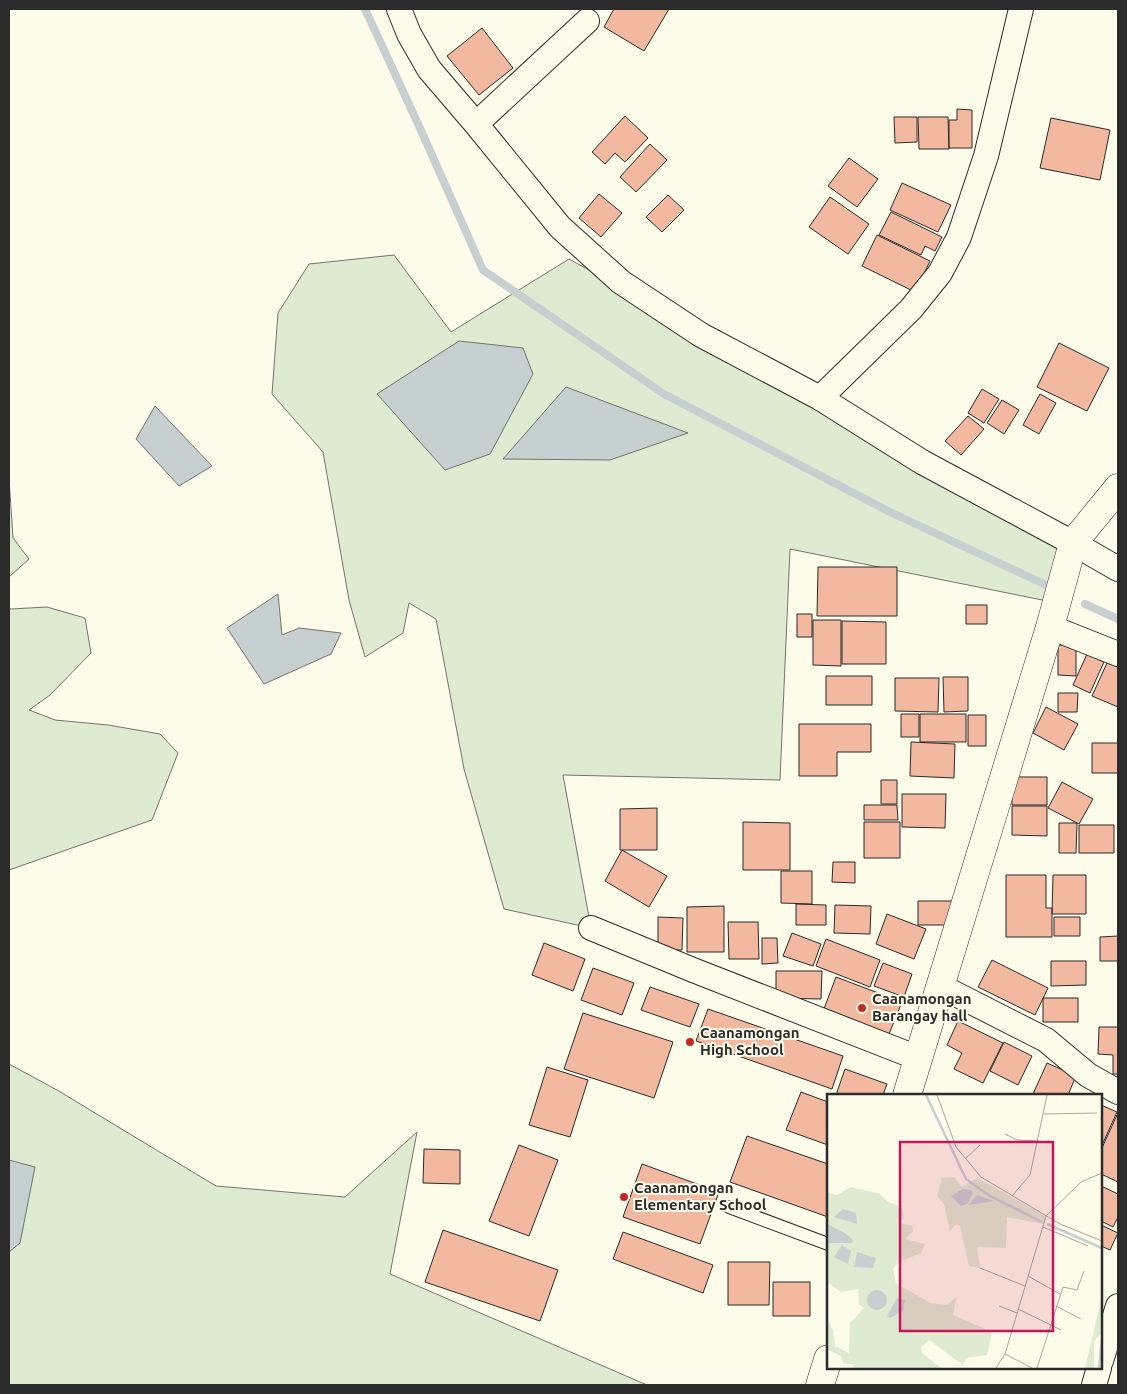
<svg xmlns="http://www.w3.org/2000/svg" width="1127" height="1394" viewBox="0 0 1127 1394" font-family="Ubuntu,sans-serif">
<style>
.green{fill:#deebd1;stroke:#74746e}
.water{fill:#c7d0d0;stroke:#74746e}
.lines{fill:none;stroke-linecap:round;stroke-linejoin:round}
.stream{stroke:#c7d0d0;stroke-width:8}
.building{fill:#f2b8a0;stroke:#2b2b2b}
.lane-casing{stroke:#2b2b2b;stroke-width:14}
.street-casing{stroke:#2b2b2b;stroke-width:26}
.secondary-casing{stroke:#2b2b2b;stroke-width:29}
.lane{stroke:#fdfbea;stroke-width:12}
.street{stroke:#fdfbea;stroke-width:24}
.secondary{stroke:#fdfbea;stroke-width:28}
.poi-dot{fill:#c62828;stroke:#fdfbea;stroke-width:2}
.labels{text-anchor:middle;stroke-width:4;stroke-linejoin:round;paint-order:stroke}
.poi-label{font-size:15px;font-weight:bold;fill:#2b2b2b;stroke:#fdfbea;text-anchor:start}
.inset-river{fill:none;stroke:#c7d0d0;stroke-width:2.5}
.inset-road{fill:none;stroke:#a9a89e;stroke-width:1}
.view{fill:#c2185b;fill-opacity:0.15;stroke:#c2185b;stroke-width:2.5}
.inset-edge{fill:none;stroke:#2b2b2b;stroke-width:2.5}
</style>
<rect width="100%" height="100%" fill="#fdfbea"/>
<!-- green -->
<path class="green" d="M394 255 451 332 569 259 820 398 1073 543 1057 603 790 549 780 780 563 775 591 928 504 909 464 769 436 619 409 603 403 633 365 657 349 600 323 452 272 394 278 313 309 264Z
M9 478 13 538 29 559 9 577Z
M47 607 85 618 91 653 50 695 29 710 55 720 108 725 160 734 178 753 152 820 9 870V608L11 609Z
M9 1064 57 1090 216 1186 345 1197 417 1132 390 1274 647 1385H9Z"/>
<!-- water -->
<path class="water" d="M459 341 523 348 533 374 490 454 445 470 377 394Z
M566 387 688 433 610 460 503 459Z
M155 406 212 466 179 486 136 439Z
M278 594 282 635 299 628 341 633 331 654 264 684 227 628Z
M9 1160 35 1167 20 1243 9 1252Z"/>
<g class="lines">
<!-- stream -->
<path class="stream" d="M365 9 419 126 483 270 664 394 890 512 1044 584
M1085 604 1118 619"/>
</g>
<!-- building -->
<path class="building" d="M614 9H669L644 51 604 27Z
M482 28 513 68 479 95 447 56Z
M957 109 972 110V148H949V120H957Z
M625 116 648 138 625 162 615 153 605 164 592 152Z
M894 117H917V142L895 143Z
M918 117H948L949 149H919Z
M1051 118 1110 130 1100 180 1040 168Z
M650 144 667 160 636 192 620 177Z
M849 158 878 179 857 207 828 186Z
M902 183 951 205 938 232 890 210Z
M599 194 622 213 601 237 579 218Z
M668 195 684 210 662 232 646 217Z
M830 197 869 224 848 254 809 227Z
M891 212 942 237 935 251 925 246 921 255 879 235Z
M877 235 930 261 915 292 862 266Z
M1059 343 1109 368 1087 411 1037 387Z
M982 389 999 399 984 423 968 413Z
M1040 394 1056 403 1039 434 1023 425Z
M1002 400 1019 410 1004 434 987 423Z
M968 416 984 429 961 455 945 441Z
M818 567H897V616H817Z
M966 605H987V624H966Z
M797 614H812V637H797Z
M813 620H841V666L813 665Z
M842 621 886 622V664H842Z
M1058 645H1076V676L1058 675Z
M1087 654 1104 662 1090 693 1073 685Z
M1107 663 1118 667V707L1092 696Z
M826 676H872V705H826Z
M943 677H968V711L944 712Z
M895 678H939L938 712 895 711Z
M1058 693H1078L1077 712H1058Z
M1046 707 1078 724 1064 750 1033 733Z
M901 714H919V737H901Z
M920 714H966V742H920Z
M968 715H986V746H968Z
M799 724H871V752H837V776H799Z
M911 742 955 744 954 778 910 776Z
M1092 743H1118V773H1092Z
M1012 777H1047V805H1012Z
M881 780H897V804H881Z
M1062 782 1093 799 1079 824 1048 808Z
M902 794H946L945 828 902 827Z
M864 805H897L898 820H864Z
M1012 806H1047V836L1012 835Z
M657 808V850H620V809Z
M743 822 790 823V870H743Z
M864 822H900V858H864Z
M1059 823H1077L1076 853H1059Z
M1079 825H1114V853H1079Z
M622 850 667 876 649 907 605 881Z
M833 862H855V883L832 882Z
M781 871H812V904L781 903Z
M1006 875H1046V908H1052V937H1006Z
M1053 875H1086V914H1052Z
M918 901H952L953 925H918Z
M796 904 826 905V925H796Z
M835 905 871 906 870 934 834 933Z
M724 906V952H687V907Z
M887 914 926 929 914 959 876 944Z
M658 917 683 918 682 950H658Z
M1054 917H1080V936H1054Z
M728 922H758L759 959H729Z
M792 933 821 944 813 966 783 956Z
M1118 936V961H1100V937Z
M762 938H777L778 963 762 964Z
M826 939 880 960 870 987 816 966Z
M544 943 585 959 573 991 532 975Z
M992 960 1048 988 1035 1015 978 987Z
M1051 961H1086V985L1051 986Z
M883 963 912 974 904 997 874 986Z
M593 968 634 983 622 1015 581 1000Z
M776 971H822L821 999 776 998Z
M836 977 902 1002 887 1039 822 1014Z
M650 987 699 1004 690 1027 641 1010Z
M1043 998H1078V1022H1043Z
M708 1009 843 1056 832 1089 696 1041Z
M583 1013 673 1042 654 1098 564 1069Z
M958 1021 1003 1043 983 1083 954 1069 962 1053 947 1045Z
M1099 1027H1118V1074H1113V1055L1098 1054Z
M1004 1042 1032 1056 1018 1085 990 1071Z
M1047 1063 1076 1076 1068 1095 1033 1094Z
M547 1067 588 1080 570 1137 529 1125Z
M845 1069 887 1084 883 1095H836Z
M801 1092 828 1102V1145L786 1130Z
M1101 1105 1117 1112 1103 1143H1101Z
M1117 1115H1118V1182L1101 1174V1150Z
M747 1136 828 1164V1217L730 1182Z
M519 1145 558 1160 529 1236 489 1221Z
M424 1149 460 1150V1184L423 1183Z
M642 1164 719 1192 700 1244 623 1217Z
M1101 1186 1118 1194V1217L1113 1227 1101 1221Z
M1101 1225 1118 1233 1110 1250 1101 1246Z
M443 1230 558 1270 540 1321 425 1282Z
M623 1232 713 1265 703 1293 613 1259Z
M728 1262H770L769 1305H728Z
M773 1282H810V1316H773Z"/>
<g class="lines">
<defs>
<path id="lane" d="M729 1207 828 1244"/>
<path id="street" d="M399 9 409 34 429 69 476 124 560 227 621 282 701 335 820 398 922 462 1073 543 1118 569
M476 124 587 21
M820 398 911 309 940 273 959 237 986 156 1021 9
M1050 627 1118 654
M591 928 693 970 918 1058
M940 986 1046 1040 1088 1075 1118 1092
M1101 1361 1118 1306
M1094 1385 1099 1368"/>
<path id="secondary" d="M907 1095 1050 627 1073 543 1118 488
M820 1385 828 1359"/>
</defs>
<!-- lane casing -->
<use href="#lane" class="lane-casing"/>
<!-- street casing -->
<use href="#street" class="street-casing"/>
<!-- secondary casing -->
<use href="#secondary" class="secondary-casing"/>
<!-- lane -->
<use href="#lane" class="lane"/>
<!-- street -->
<use href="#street" class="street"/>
<!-- secondary -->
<use href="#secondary" class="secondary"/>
</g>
<!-- markers -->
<g class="poi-dot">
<circle cx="862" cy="1008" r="5"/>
<circle cx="690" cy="1042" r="5"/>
<circle cx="624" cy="1197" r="5"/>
</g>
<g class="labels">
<!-- poi labels -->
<g class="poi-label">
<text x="872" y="1004">Caanamongan<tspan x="872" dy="17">Barangay hall</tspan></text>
<text x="700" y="1038">Caanamongan<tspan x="700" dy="17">High School</tspan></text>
<text x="634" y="1193">Caanamongan<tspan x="634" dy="17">Elementary School</tspan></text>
</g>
</g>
<!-- overview -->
<g transform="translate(827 1094)">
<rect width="275" height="275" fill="#fdfbea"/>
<path d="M127 83 135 93 150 84 219 122 217 130 180 123 179 154 150 153 153 174 142 172 133 132 129 130 123 137 117 110 110 102 115 84ZM24 93 53 100 61 108 75 113 77 124 72 129 85 132 86 137 78 145 98 150 94 159 72 168 66 175 69 189 103 209 120 211 130 202 126 221 165 238 160 261 139 264 136 271 102 246 94 253 95 259 114 274H25L27 271 16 269 14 262 0 255V225L6 236 8 252 22 259 23 229 37 214 32 211 31 195 14 198 0 188V99L10 101ZM275 202V238L267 248V274H258Z" fill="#deebd1"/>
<path d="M136 95 144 96 146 99 140 110 134 112 124 102ZM150 101 167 107 142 111ZM16 115 29 119 30 130 7 123ZM0 130 18 139 26 146 25 149H0ZM15 151 24 157 21 170 7 163ZM30 158 49 164 46 174 27 173ZM40 206a10 10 0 1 1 20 0a10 10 0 1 1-20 0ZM70 204 78 206 76 217 63 224 60 222Z" fill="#c7d0d0"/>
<path class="inset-river" d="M99 1 139 85 163 102 215 128M220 130 275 154M272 274 275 245"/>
<path class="inset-road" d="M110 1 129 53 154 83 233 130 275 147M217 20 270 19M178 40 190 46 212 47M138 65 153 51M185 102 203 81 220 1M216 133 261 152M153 174 198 192M201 182 233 200M172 212 190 219M229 212 254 225M191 215 234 236M169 274 178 260M205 274 178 260 219 122 254 88 275 79M210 274 236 193 250 196 257 177"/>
<path class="view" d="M73 48H226V237H73Z"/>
<rect width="275" height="275" class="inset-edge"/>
</g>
<!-- border -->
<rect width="1127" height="1394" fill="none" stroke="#2b2b2b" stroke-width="20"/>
</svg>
